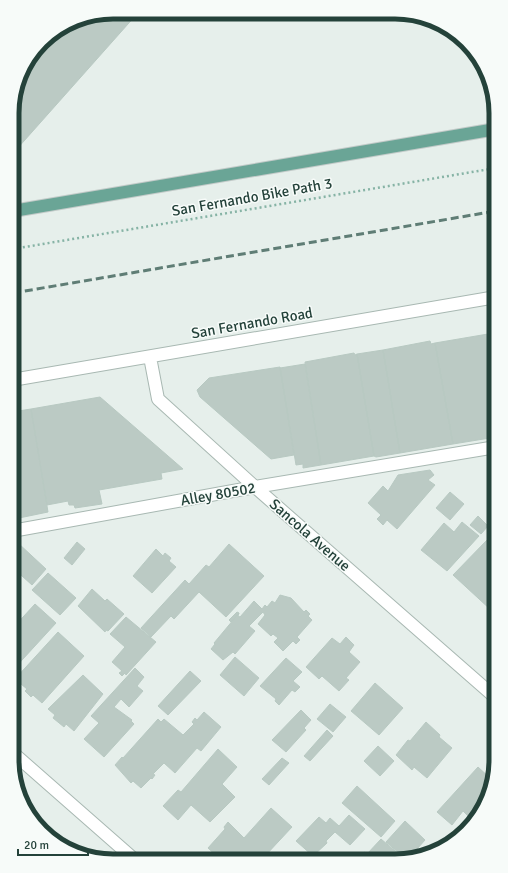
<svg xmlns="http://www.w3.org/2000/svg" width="508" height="873" viewBox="0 0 508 873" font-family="Signika,sans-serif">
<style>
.building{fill:#bbcac4;stroke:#b8c9c2}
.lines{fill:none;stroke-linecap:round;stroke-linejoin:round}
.minor-casing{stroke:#a8b8b2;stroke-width:14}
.major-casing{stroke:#c2cac8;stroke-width:14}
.path{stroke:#86b3a5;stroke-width:2.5;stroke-dasharray:2 3;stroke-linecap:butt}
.minor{stroke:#fff;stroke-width:12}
.major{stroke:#6aa596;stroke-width:12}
.rail{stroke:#5f7d75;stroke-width:3;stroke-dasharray:8 4;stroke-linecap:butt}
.labels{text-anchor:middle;stroke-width:3;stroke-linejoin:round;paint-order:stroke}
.street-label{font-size:15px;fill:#24423a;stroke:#f7fbf9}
.rim{fill:none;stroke:#24423a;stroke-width:5}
</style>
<rect width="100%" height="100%" fill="#e6efeb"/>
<!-- building -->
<path class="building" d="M113 12H133L136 15 16 150 13 147V100L23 68 46 37 75 20Z
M444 27 457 33 469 49Z
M496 330V380L488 334 490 333 489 331Z
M488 334 496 380V437L453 444 435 343Z
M430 341 431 344 435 343 453 444 400 453 383 350Z
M383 350 400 453 376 457 374 456 357 354Z
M354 353 355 355 357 354 374 456 321 465 305 362Z
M305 364 321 465 303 468V464L296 465 280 368Z
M280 367 294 455 271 459 200 397 197 390 209 378Z
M100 397 183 469 161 473 162 479 99 490 102 504 75 508 74 505H69L68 501 47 505 31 409Z
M31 409 48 512 19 518 16 503H12V412Z
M430 470 434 475 428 480 435 485 397 529 387 520 383 525 377 519 381 515 368 503 383 486 388 491 398 475Z
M450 492 464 504 450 520 436 508Z
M478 516 488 526 481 534 470 525Z
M462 522 479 536 447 571 421 550 444 523 454 532Z
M488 539 496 547V605L491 610 453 575Z
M77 542 85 549 72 565 64 558Z
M18 543 46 569 32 585 12 567V550Z
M229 544 264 576 226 617 199 592 174 619 171 616 151 637 141 628 185 580 189 584 206 565 209 567Z
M156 549 163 556 165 553 171 558 169 561 176 567 152 593 133 576Z
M48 573 76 598 60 615 32 590Z
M92 589 105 601 107 599 124 614 108 631 106 630 105 632 78 606Z
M280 595 291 598 304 612 306 610 310 614 308 616 312 620 297 637 300 640 296 644 293 641 283 651 274 642 278 638 273 634 271 636 258 624 265 615 263 612 249 626 255 631 235 654 233 652 223 660 211 649 215 644 214 643 239 613 238 616 240 617 254 601 262 609 265 605 267 607 272 601 275 603Z
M35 604 56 623 12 671V629Z
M237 612 239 613 231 622 229 620Z
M126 617 156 642 126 675 125 673 122 676 119 673 122 671 112 662 125 647 110 634Z
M58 632 84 656 42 703 33 695 31 697 25 691 27 689 15 679Z
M346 637 354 645 349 652 360 662 346 678 349 680 339 691 322 676 319 679 306 667 332 638 340 644Z
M235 657 259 678 244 696 220 675Z
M286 658 302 672 293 681 300 687 295 692 292 690 279 705 275 701 276 699 260 686Z
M135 668 144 677 137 686 143 691 129 707 121 699 114 707 132 720 131 721 134 724 104 757 84 739 99 723 91 716Z
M190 671 201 681 168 715 158 706Z
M83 675 103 694 74 731 66 724 64 727 53 718 55 715 48 709Z
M375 683 403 708 379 735 351 711Z
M330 704 346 717 333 732 317 719Z
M301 710 311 720 304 728 306 730 286 752 272 740Z
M204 712 221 727 201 751 197 748 175 773 164 763 153 774 155 775 152 779 151 778 141 788 133 781 131 783 115 765 122 757 123 758 158 719 161 722 164 719 183 735 194 724 192 722 195 718 197 720Z
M426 722 440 735 439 737 452 748 427 778 414 767 412 770 396 755 408 740 410 741Z
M327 730 333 736 310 761 304 756Z
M378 746 394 761 380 776 364 761Z
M218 749 237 767 222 784 235 797 210 822 191 805 178 820 163 806 178 790 181 792Z
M282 758 289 763 269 785 262 779Z
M478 767 491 779 482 804 470 818 463 811 452 825 437 812Z
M357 786 395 821 381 837 342 803Z
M271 808 292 827 265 856 268 859 267 861 221 860 208 848 225 829 224 827 228 822 244 838Z
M349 815 365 829 350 845 335 832 326 841 327 843 313 856 296 841 319 817 326 823 330 818 339 826Z
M405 821 425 840 409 858 406 859 386 842Z
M381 839 401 856 397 861H357L364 852 367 854Z"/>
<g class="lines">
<defs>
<path id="minor" d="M150 357 158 399 255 487 496 698
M12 380 496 297
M12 531 255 487 496 447
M12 752 135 860"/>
<path id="major" d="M13 211 496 129"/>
</defs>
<!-- minor casing -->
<use href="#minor" class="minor-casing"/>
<!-- major casing -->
<use href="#major" class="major-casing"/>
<!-- path -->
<path class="path" d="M13 249 496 168"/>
<!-- minor -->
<use href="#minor" class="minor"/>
<!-- major -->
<use href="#major" class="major"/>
<!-- rail -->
<path class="rail" d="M13 293 496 211"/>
</g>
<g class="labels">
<!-- street labels -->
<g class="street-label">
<text transform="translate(252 197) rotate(-10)" y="5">San Fernando Bike Path 3</text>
<text transform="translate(252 323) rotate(-10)" y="5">San Fernando Road</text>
<text transform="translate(218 494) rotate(-10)" y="5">Alley 80502</text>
<text transform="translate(310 535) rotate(41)" y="5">Sancola Avenue</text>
</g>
</g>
<!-- crop -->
<path d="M0 0H508V873H0ZM113 19H395A94 94 0 0 1 489 113V760A94 94 0 0 1 395 854H113A94 94 0 0 1 19 760V113A94 94 0 0 1 113 19Z" fill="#f7fbf9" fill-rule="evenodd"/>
<path class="rim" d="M113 19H395A94 94 0 0 1 489 113V760A94 94 0 0 1 395 854H113A94 94 0 0 1 19 760V113A94 94 0 0 1 113 19Z"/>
<!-- scale -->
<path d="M18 849v6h70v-6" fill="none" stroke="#24423a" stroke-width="2"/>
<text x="24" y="849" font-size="12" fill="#24423a" stroke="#f7fbf9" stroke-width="3" paint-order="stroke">20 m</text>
</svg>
